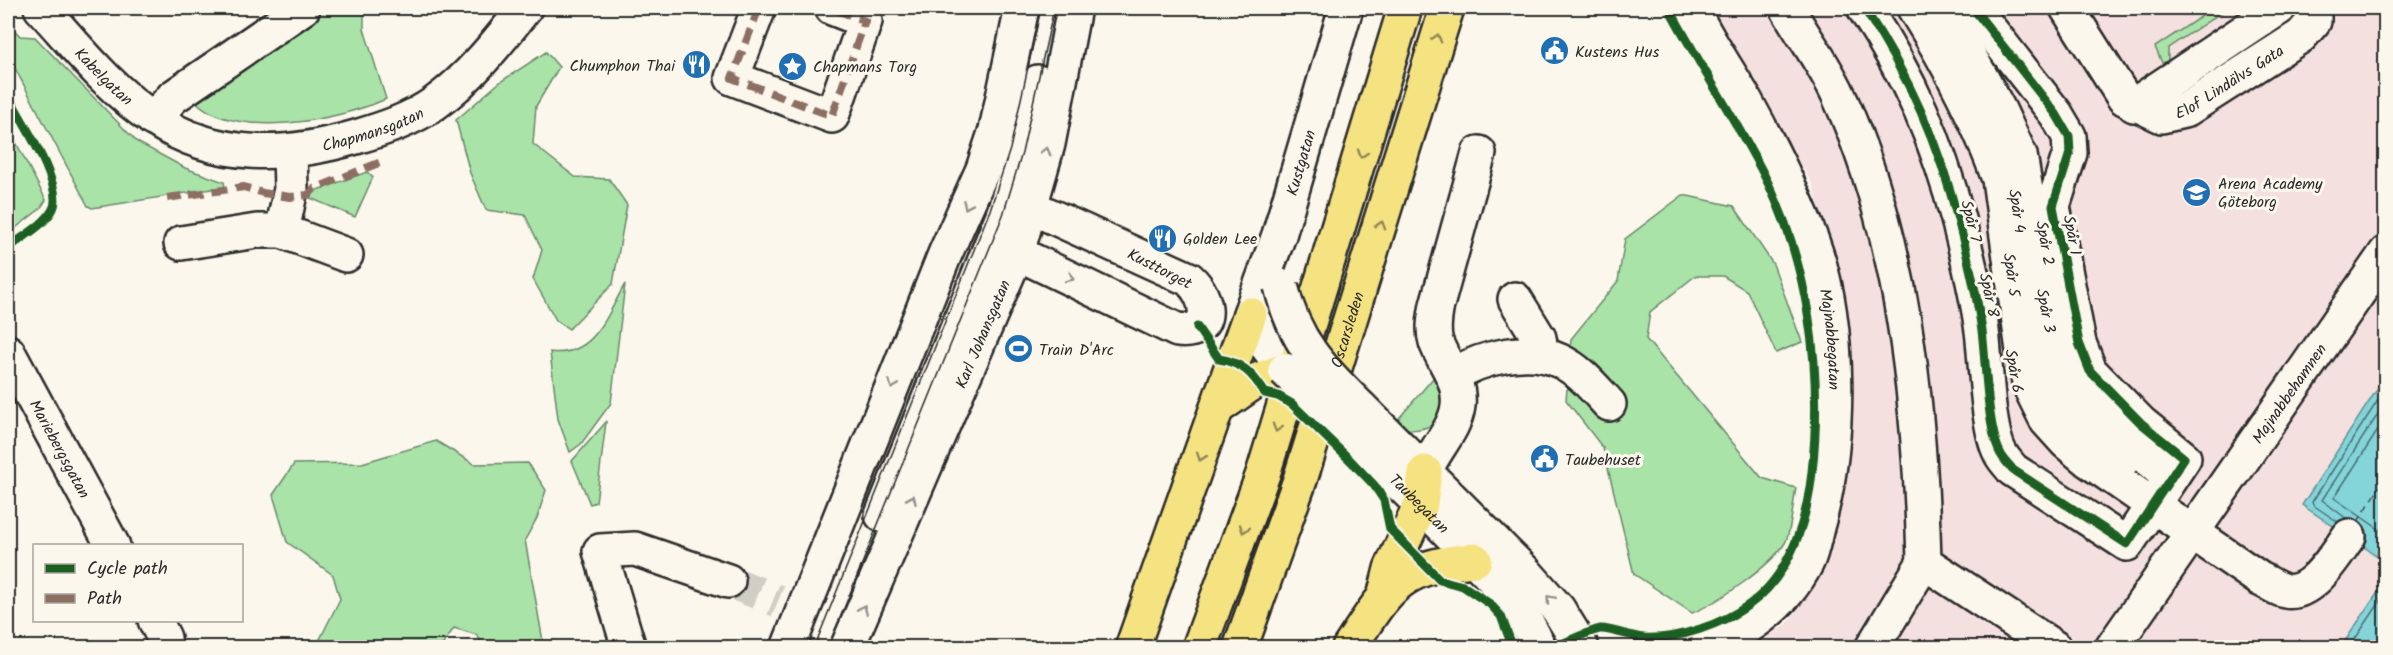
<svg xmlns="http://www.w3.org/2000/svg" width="2393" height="655" viewBox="0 0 2393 655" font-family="Kalam,sans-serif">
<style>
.built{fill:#f4e0df}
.green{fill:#a9e3a8;stroke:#6a876a;stroke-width:1.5}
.water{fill:#83d5da;stroke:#609194;stroke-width:1.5}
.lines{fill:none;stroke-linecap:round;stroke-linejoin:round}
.shore{stroke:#4e6f71;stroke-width:1.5}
.ferry{stroke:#415657;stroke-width:1.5;stroke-dasharray:8 6;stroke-linecap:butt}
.minor-tunnel{stroke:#d1cec5;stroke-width:33;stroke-dasharray:33 16;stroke-linecap:butt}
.minor-casing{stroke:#2b2b2b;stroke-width:38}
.highway-casing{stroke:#2b2b2b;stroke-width:38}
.minor{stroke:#fbf7ec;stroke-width:33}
.highway{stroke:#f5e382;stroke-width:33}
.tram{stroke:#2b2b2b;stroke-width:1.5}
.minor-bridge-casing{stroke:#2b2b2b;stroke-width:38;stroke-linecap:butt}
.minor-bridge{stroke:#fbf7ec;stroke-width:33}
.quiet{stroke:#8d6e63;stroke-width:8;stroke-dasharray:15 8;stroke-linecap:butt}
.cycleway-casing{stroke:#fbf7ec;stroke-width:13}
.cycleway{stroke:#1b5e20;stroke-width:9}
.oneway{stroke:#908756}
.oneway2{stroke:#93918c}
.labels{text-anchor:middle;stroke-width:6;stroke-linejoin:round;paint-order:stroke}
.poi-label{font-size:16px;fill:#2b2b2b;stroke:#fbf7ec;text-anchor:start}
.street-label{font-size:16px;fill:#2b2b2b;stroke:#fbf7ec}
</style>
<rect width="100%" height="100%" fill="#fbf7ec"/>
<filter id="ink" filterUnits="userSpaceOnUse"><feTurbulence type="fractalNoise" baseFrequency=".0167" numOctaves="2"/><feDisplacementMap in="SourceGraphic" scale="12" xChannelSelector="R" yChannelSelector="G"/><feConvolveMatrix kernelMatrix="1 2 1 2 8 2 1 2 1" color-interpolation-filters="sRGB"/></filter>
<g filter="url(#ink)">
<!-- built -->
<path class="built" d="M1709 8H2385V377L2302 505 2385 561V582L2341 647H1752L1787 624 1824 569 1842 490 1853 392 1838 274 1813 185Z"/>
<!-- green -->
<path class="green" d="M325 8H364V29L386 99C338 120 233 142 193 99L198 90Z
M2214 8H2228L2168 48V76L2155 47Z
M8 23 20 36 35 37 137 142 185 168 224 182 225 187 92 208 88 206 8 55Z
M546 52 559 67 536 106 533 144 575 177 609 179 627 205 613 284 569 329 556 320 533 279 542 250 525 215 486 210 470 173 456 120 500 82Z
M8 127 46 200 40 209 8 234Z
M367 172 373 177 355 217 310 198 314 191Z
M1683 195 1734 206 1773 264 1802 342 1776 353 1747 291 1723 276H1695L1650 312 1646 339 1762 478 1796 488C1793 502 1791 533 1785 543 1770 567 1717 603 1692 613L1634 574 1603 448 1566 400 1571 339 1618 281 1625 239Z
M625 284 611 403 581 444 570 452 558 419 550 352C594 358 607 315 625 284Z
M1434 377 1447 396 1435 424C1419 431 1409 432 1394 424Z
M606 422 596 502 590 504 572 461Z
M436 441 474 464 528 463 546 490 537 518 525 540 544 647H484L477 635 454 628 441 647H316L340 599 333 575 287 542 273 495 294 464 362 463Z"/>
<!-- water -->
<path class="water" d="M2385 377V561L2302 505Z
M2385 582V647H2341Z"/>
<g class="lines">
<!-- shore -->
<path class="shore" d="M2386 418 2334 498 2386 534
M2347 519 2322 500 2386 402
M2338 522 2313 505 2312 502 2386 388
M2349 648 2386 593"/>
<!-- ferry -->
<path class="ferry" d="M2357 523 2386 478"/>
<!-- minor-tunnel -->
<path class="minor-tunnel" d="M728 581 778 601"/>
<defs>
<g id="minor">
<path id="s1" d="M41 8C75 45 111 91 154 119 217 161 287 157 356 137 383 129 411 120 435 103 470 78 498 42 525 8"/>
<path d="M759 8 732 78 832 116 865 21 832 8"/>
<path id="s2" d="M1692 8C1706 39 1727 68 1744 98 1770 145 1793 191 1812 241 1842 322 1841 445 1817 527 1814 539 1812 552 1807 562 1785 605 1749 631 1706 648"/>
<path d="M1787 8C1803 36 1824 64 1838 94 1904 239 1920 404 1924 562L2055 648"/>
<path d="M1864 8C1910 78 1938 142 1959 223 1968 258 1977 295 1982 331 1986 360 1987 434 2002 456 2005 461 2010 466 2013 470L2127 544 2184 458 2141 423 2090 371 2079 343 2053 206 2070 153 2069 136 2056 114 1973 8"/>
<path id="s3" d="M1914 8C1947 61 1978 119 1999 179L2025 365 2031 389 2047 421 2066 442 2089 461 2260 579C2267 582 2274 587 2282 590 2310 600 2335 555 2349 536"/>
<path id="s4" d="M1943 8 1999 110 2020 155 2045 303 2057 361 2066 381 2106 423 2170 478"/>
<path id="s5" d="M2067 8 2124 98 2162 116 2184 111 2301 36 2314 21V8"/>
<path d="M2134 105 2279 8"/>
<path d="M153 119 173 97 303 8"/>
<path d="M290 152 291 189 282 231 346 255"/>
<path d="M181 243 257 231H282"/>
<path d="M1017 253 1177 330C1215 335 1210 298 1189 279L1031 207"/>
<path d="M1515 299 1539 338 1542 355"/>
<path id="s6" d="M8 352 113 546"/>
<path id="s7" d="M1285 370 1266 345 1250 314 1279 235 1346 8"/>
<path d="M1453 375C1481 358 1529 345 1560 361 1580 370 1594 388 1609 404"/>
<path d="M2048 384 2069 412 2123 460"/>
<path d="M1360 407 1527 574 1558 609 1582 648"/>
<path id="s8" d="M1349 434C1386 470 1422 505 1458 542 1488 574 1523 605 1539 648"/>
<path d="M1425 472C1434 449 1455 430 1458 406 1461 380 1444 364 1436 342 1432 329 1435 317 1437 305L1479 153"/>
<path d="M882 515 1003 215 1022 153 1038 82"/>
<path d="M155 620 164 638 165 648"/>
<path d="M629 648 600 551 635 549 728 581"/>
<path d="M788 648 945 254 983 169 996 130 1022 8"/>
<path id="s9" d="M847 648 1017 253 1048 144 1074 8"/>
<path d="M1872 648 1924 562"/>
<path id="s10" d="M2112 648 2386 253"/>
</g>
<g id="highway">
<path d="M1217 408 1257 380 1285 370"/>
<path d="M1385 593 1391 569 1421 504 1425 472"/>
<path d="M1132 648 1250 314"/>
<path d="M1199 648 1263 474 1405 8"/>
<path id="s11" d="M1240 648 1300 480 1447 8"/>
<path d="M1349 648C1389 587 1398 566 1475 560"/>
</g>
</defs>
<!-- minor casing -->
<use href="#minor" class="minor-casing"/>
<!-- highway casing -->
<use href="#highway" class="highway-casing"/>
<!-- minor -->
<use href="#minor" class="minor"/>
<!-- highway -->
<use href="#highway" class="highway"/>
<!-- tram -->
<path class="tram" d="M814 648 990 210 1010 149 1041 8
M828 648 1003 215 1022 153 1054 8"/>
<defs>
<path id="minor-bridge" d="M1281 286C1294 341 1321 369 1360 407
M1285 370 1349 434"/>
</defs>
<!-- minor-bridge casing -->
<use href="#minor-bridge" class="minor-bridge-casing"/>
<!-- minor-bridge -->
<use href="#minor-bridge" class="minor-bridge"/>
<!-- quiet -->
<path class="quiet" d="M432 8 446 10
M759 8 732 78 832 116 865 21 832 8
M167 198 244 187 263 193 290 197 308 195 314 189 381 162"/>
<defs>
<path id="cycleway" d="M1864 8C1910 78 1938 142 1959 223 1968 258 1977 295 1982 331 1986 360 1987 434 2002 456 2005 461 2010 466 2013 470L2127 544 2184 458 2141 423 2090 371 2079 343 2053 206 2070 153 2069 136 2056 114 1973 8
M8 95C19 117 65 186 53 209 45 225 22 237 8 248
M1197 327 1219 359C1243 363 1252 373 1265 393L1278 396 1292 404 1349 459 1374 485 1384 500 1390 529 1440 580 1463 586 1490 604 1501 616 1513 648
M1553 648C1568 641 1584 633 1600 629 1609 628 1632 637 1644 638 1678 640 1723 624 1750 604 1791 574 1807 520 1812 472 1823 371 1809 260 1761 169 1732 114 1698 62 1669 8"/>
</defs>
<!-- cycleway casing -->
<use href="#cycleway" class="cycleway-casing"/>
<!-- cycleway -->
<use href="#cycleway" class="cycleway"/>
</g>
<!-- one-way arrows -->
<defs><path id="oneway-chevron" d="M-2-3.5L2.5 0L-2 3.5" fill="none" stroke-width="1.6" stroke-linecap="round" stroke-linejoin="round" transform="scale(1.5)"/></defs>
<g class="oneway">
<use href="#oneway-chevron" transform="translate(1437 38) rotate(-73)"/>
<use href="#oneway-chevron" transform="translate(1362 154) rotate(108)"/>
<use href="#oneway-chevron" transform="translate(1381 225) rotate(-73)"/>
<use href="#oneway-chevron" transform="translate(1277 428) rotate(107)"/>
<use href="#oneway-chevron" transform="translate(1201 457) rotate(109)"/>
<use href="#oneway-chevron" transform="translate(1244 529) rotate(109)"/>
</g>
<g class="oneway2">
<use href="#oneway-chevron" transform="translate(1046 151) rotate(-76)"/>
<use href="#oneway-chevron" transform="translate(967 205) rotate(114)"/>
<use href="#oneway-chevron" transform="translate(1070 278) rotate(26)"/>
<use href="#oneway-chevron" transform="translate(893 385) rotate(112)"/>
<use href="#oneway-chevron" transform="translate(912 499) rotate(-66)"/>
<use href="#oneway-chevron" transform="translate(1550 599) rotate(-131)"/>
<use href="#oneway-chevron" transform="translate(863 609) rotate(-67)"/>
</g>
</g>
<!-- icons -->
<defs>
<symbol id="civic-disc" viewBox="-11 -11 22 22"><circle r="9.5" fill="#1f6fb2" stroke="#fbf7ec"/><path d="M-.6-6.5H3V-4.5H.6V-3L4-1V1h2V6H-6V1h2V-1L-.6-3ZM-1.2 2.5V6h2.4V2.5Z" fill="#fff"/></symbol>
<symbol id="restaurant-disc" viewBox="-11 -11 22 22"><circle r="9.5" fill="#1f6fb2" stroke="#fbf7ec"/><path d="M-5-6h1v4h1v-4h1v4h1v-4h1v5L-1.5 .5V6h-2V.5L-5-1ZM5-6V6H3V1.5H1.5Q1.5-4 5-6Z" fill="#fff"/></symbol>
<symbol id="sight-disc" viewBox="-11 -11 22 22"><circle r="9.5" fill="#1f6fb2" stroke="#fbf7ec"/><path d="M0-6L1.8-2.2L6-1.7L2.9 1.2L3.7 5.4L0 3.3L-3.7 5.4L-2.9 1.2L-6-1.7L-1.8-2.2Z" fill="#fff"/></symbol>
<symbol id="school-disc" viewBox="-11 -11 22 22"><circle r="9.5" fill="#1f6fb2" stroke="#fbf7ec"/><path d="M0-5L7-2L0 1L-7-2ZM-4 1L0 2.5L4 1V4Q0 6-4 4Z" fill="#fff"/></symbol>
<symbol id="stadium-disc" viewBox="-11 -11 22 22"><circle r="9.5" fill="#1f6fb2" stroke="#fbf7ec"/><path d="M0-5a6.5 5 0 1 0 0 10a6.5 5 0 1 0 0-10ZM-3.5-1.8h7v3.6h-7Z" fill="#fff"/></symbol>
</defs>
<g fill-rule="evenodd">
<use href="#civic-disc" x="1538" y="34" width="33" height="33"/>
<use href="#restaurant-disc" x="680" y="48" width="33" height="33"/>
<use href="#sight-disc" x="776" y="50" width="33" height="33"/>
<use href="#school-disc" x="2180" y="176" width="33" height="33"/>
<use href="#restaurant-disc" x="1146" y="222" width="33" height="33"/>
<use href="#stadium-disc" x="1002" y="332" width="33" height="33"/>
<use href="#civic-disc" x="1528" y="442" width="33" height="33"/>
</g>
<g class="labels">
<!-- poi labels -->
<g class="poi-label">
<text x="1575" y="57">Kustens Hus</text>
<text x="675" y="71" text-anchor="end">Chumphon Thai</text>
<text x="813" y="72">Chapmans Torg</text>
<text x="2218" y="189">Arena Academy<tspan x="2218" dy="18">Göteborg</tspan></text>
<text x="1183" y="244">Golden Lee</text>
<text x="1039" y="355">Train D'Arc</text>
<text x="1565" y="465">Taubehuset</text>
</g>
<!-- street labels -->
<g class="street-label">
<text dy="6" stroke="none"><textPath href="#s1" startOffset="93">Kabelgatan</textPath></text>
<text dy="6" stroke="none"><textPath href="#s5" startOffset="225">Elof Lindälvs Gata</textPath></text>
<text dy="6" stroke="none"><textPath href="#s1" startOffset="387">Chapmansgatan</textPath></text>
<text dy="6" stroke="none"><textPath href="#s7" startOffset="226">Kustgatan</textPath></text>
<text transform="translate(2018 211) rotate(82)" y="6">Spår 4</text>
<text transform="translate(1972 221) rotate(76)" y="6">Spår 7</text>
<text transform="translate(2073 235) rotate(80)" y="6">Spår 1</text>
<text transform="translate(2046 243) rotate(80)" y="6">Spår 2</text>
<text transform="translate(1160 268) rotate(27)" y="6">Kusttorget</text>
<text dy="6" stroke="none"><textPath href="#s3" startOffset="288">Spår 5</textPath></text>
<text transform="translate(1990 295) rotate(78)" y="6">Spår 8</text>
<text dy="6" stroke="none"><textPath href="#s4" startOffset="324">Spår 3</textPath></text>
<text dy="6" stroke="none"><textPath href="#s11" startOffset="336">Oscarsleden</textPath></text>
<text dy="6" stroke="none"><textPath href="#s9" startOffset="342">Karl Johansgatan</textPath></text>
<text dy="6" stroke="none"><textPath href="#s2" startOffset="363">Majnabbegatan</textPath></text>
<text transform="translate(2015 371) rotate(80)" y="6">Spår 6</text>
<text dy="6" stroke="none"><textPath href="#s10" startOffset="310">Majnabbehamnen</textPath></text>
<text dy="6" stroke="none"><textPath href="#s6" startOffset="110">Mariebergsgatan</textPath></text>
<text dy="6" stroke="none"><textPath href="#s8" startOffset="99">Taubegatan</textPath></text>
</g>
</g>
<!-- margin -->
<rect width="2393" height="655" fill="none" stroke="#fbf7ec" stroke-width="30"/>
<rect x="15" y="15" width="2363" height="625" fill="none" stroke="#2b2b2b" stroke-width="2" filter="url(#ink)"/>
<!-- legend -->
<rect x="33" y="544" width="210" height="78" fill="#fbf7ec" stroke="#a8a59f" stroke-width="1.5"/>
<rect x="45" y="564" width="30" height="9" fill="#1b5e20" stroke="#a8a59f" stroke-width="1.5"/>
<text x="87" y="574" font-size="18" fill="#2b2b2b">Cycle path</text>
<rect x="45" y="594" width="30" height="9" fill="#8d6e63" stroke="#a8a59f" stroke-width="1.5"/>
<text x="87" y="604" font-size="18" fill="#2b2b2b">Path</text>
</svg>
